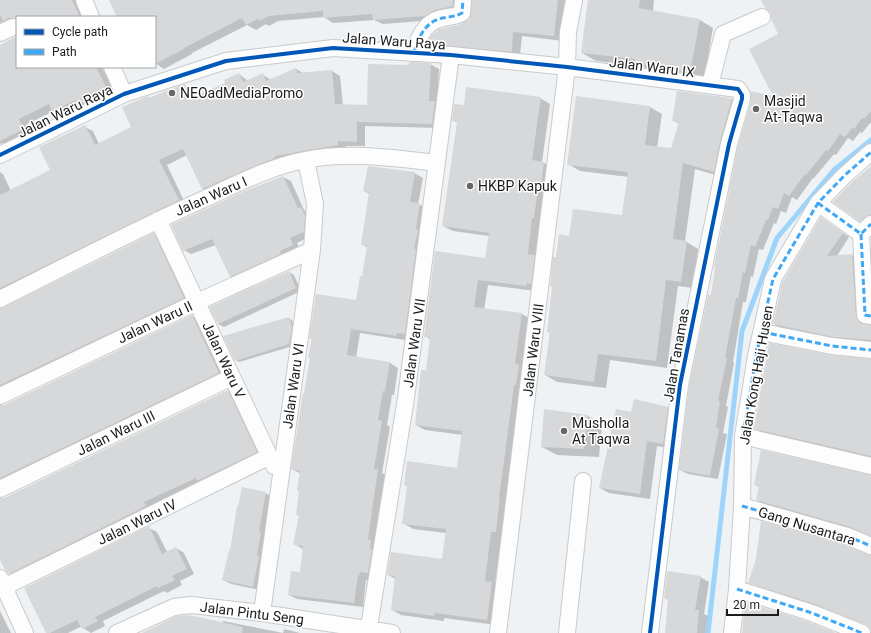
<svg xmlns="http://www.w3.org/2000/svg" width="871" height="633" viewBox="0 0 871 633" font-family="Roboto,sans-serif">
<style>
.shadow{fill:#0003}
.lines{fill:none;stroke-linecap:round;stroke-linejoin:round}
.stream{stroke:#9dd4fc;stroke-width:5}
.building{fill:#d6d8da}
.minor-casing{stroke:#c8cacc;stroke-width:18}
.minor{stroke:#fdfdfd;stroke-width:16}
.quiet{stroke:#3fa9f5;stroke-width:3;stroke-dasharray:6 3;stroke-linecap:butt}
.cycleway-casing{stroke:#fff;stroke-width:6}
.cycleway{stroke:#0057b8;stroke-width:4}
.poi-dot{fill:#646668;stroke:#fff;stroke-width:1.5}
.labels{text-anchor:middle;stroke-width:3;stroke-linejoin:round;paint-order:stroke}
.street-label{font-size:14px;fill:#191b1c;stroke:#fff}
.poi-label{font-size:14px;fill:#191b1c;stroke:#fff;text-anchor:start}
</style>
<rect width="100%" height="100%" fill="#eff2f4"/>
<!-- shadow -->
<path class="shadow" d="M0 0H77L86 17H17V24L13 26 5 21 0 23Z
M110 0H464L462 11 434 20 383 24 374 20 333 23 324 17 278 21 269 26 266 24 256 30 247 25 192 53V54L164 69 155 63V17H119Z
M473 0H567L563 41 522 36 520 56 437 49 428 44 470 19Z
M589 0H654L653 12 700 20 713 28 704 80 649 70 641 66 596 61 582 53Z
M763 0H871V122L862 133 860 132 853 141 848 138 836 155 834 154 814 178H813L797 200 792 197 786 213 781 211 776 224 774 223 763 250 759 249 753 277 751 276 746 302H743L733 362 734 363 726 406 728 407 723 433 727 434 718 479 688 474 680 470 716 268 774 98 779 34 771 12Z
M17 36V67H102L116 96 82 106 62 116 54 111 27 124 32 134 8 146 2 143 0 144V46Z
M430 64 439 69 437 104 440 128 365 126V146H346V149L211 194 203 189 187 155 167 165 186 205 0 299V172L3 174 11 191 51 170 85 127 93 131 99 144 133 128 148 97 151 99 185 85 193 90 196 97 226 83 239 74 248 81 262 74 271 80 296 69 303 73 332 71 340 76 343 105 368 106 408 66Z
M678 92 732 99 744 106 726 178 695 169 685 241 698 249 693 288 678 286 667 368 610 360 606 388 557 382 545 375 550 333 548 332 556 258 570 237 623 217 629 177 580 171 568 164 650 107 662 114 657 148 672 150 680 124 674 121Z
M540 98 550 104 542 162 553 168 536 291 488 285 484 310 522 314 532 320 505 537 501 536 495 585 501 589 496 625 444 618V621L401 615 392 610 396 579 388 575 443 560 446 533 413 529 403 523 408 487 405 485 458 469 463 435 425 430 416 425 427 372 431 340 425 336 486 259 489 236 453 231 443 226 458 123 453 120 465 106Z
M871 166V223L868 225 861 221Z
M414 173 423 178 418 204 428 209 413 338 405 337V340L360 333 356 358 390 363 398 368 394 395H392L387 425 390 427 382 473 387 475 376 577 368 576V580H366L363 607 297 599 289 595 301 573 303 549 294 544 300 516 297 515 301 474 292 469 311 359 309 358 312 339 310 338 357 301 363 277 368 248 363 245 370 194 364 191Z
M283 177 291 181 304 210 308 213 311 236 297 243 300 249 238 280 231 276 216 245 191 254 184 250Z
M821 218 849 237 837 256 852 255 859 259 862 320 864 325 871 326V343L841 340 781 328 774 324Z
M154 234 162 239 192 302 0 396V309Z
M289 272 294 275 301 291 224 327 218 324Z
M192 316 200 321 227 377 0 489V406H4Z
M288 318 292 320 295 331 293 346 239 362 236 360Z
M831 356 871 360V458L762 432 755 428Z
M227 391 236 396 264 457 18 578 9 573 0 558V499H4Z
M667 408 677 413 673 449 657 446 650 499 609 493 600 488 632 413Z
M588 416 602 425 599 457 557 455 542 447Z
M871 476V536L859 531 764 504 757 500 759 487 755 485Z
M265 493 273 497 260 590 231 584 223 580 231 552Z
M149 528 157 532 167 552 176 548 184 553 194 574 180 581 182 585 167 593 164 591 103 621 105 626 91 633 83 628 82 626 68 633H47Z
M871 556V628L870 626 824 608 757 586 750 582Z
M700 577 709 582 704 614 708 616 707 633H666L669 600 665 598Z
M0 611 11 633H0Z
M223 621 283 633 284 629 300 633H160L222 624Z"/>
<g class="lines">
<!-- stream -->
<path class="stream" d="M708 633 742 331 777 238 834 170 871 140"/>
</g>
<!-- building -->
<path class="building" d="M0 0H72L80 17H17V19L9 18 3 21 0 15Z
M109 0H453V6L435 10 425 16 373 20 372 14 323 18V11L269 16 259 21 258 19 246 25 242 18 184 48V49L155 64V17H117Z
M472 0H558L554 36 513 32 512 52 427 44 431 36 439 29 462 24 470 19 471 14Z
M588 0H640L639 8 700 19 690 73 634 63 635 59 581 53Z
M761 0H871V111L864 119 862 118 854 129 852 128 845 137 840 134 828 151 826 150 806 175 805 174 789 196 784 193 778 209 773 207 768 220H766L755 247 751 245 745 273 743 272 738 299 736 298 725 358H727L718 401H720L716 428 719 429 710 476 679 470 689 387 708 295H711L715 268 714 267 738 146 751 102 750 91 773 96 749 49 778 34 771 19V13L766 9Z
M17 36V67H96L108 91 79 105 76 100 52 111 49 104 19 119 24 129 0 141V45Z
M410 62 431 63 429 101H435L432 124 357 122V142L338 141V145L275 156V158L250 168 202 189 183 149 159 160 179 200 0 288V195L50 170 39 147 85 125 95 145 131 127 122 107 148 96 149 98 168 90 185 84 191 98 225 83 224 80 239 73 243 82 263 73 266 81 296 68 297 73 332 70 335 104 367 105 368 64 408 65Z
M466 87 541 97 532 160 544 162 541 188H538L534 218H532L528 254 535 255 531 284 527 283 526 286 478 280 474 307 522 313 515 364H519L516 385H514L509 424 499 498H500L496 532H491L485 581 492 582 487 620 435 613 434 616 391 610 395 576 387 575 391 552 442 559 446 529 402 524 407 486 404 485 407 461 457 468 462 431 415 425 421 370H426L430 337H424L435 251 485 258 489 233 442 226 457 122 452 121 454 104 464 105Z
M677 91 732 98 720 141 714 172 683 163 673 239 687 241 681 282 666 280 656 361 598 354 594 382 544 375 550 333 547 332 552 287 550 286 553 257H556L559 234 569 236 573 209 622 215 628 172 567 165 576 96 650 106 645 145 671 148 679 122 672 121Z
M368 166 415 172 410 202 420 203 416 229 418 230 414 249H416L405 334 397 333 396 336 351 329 347 355 390 362 385 391H383L378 420 382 421 374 469H378L368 539 371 540 370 549H372L368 573 360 572 359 576 358 575 354 603 288 595 291 571 300 572 303 546 293 545 299 515H296L299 491H297L300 471 291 469 303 393H304L310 358H308L312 338 309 339 316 294 356 300 360 276H362L367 246 361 245 369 192 363 191Z
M871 166V215L865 217 860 222 833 202 851 183Z
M283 176 298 208 301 207 305 216 304 232 290 238 293 245 280 251 281 254 230 277 212 239 183 251 171 225 245 191Z
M821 217 843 233 827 256 852 254 856 316 860 323 871 325V340L833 337 773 324 782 283Z
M154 233 184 298 0 385V308L4 307Z
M289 271 296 288 218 324 209 307Z
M192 315 219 373 0 478V405H4Z
M289 317 292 328 289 344 235 361 223 336Z
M769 343 830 355 871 359V456L754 429Z
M228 390 257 452 197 481 196 478 144 502 146 506 140 509 9 574 5 570 0 560V498H4Z
M634 399 668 407 663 444 647 441 640 494 599 488 616 409 631 412Z
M544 409 588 415 584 449 541 447Z
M761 450 871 475V536L850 527 756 500 759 486 754 485Z
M242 487 266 492 259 531 261 532 257 556H259L253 587 222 580 229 550 230 551 237 506 238 507Z
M761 521 844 545 871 555V631L869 627 866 624 815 604 748 583 756 559Z
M149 526 162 554 176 547 187 569 172 576 175 580 158 588 157 586 95 617 98 621 82 629 77 620 50 633H46L24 588Z
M667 571 701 576 695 610H699L697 633H665L668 599 664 598Z
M745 602 809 622 836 633H742Z
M189 615 243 627 242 633H142L177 616Z"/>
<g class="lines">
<defs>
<path id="minor" d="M84 0 91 17
M0 33 13 27
M414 53C417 41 423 27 434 21 443 16 454 18 462 13L463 0
M112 67 124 94
M710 85 723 34 762 17
M0 155 124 94 226 61 333 48 451 55 567 67 738 89 742 95V99L729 144 680 385 650 633
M818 203 861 234 871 224
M158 220 274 466
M861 234 865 315 871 316
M0 299C68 265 135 230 204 199 237 184 269 167 305 160 349 151 394 158 437 163
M762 332 832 346 871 350
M0 396 197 302 312 250
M743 436 871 466
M0 489 232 377
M742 506 847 536 871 546
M0 578 25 633
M4 587 270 456
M737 589 812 613 862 633
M262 613 312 250 315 204 306 160
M117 633 174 607 191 605 262 613 392 633
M368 633 406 398 451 55
M498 633 567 67 568 32 574 0
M567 633 583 481
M732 633 737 589 742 506 743 436 756 356 773 279 818 203 844 176 871 152"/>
</defs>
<!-- minor casing -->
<use href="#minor" class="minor-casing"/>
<!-- minor -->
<use href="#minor" class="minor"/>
<!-- quiet -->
<path class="quiet" d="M414 53C417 41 423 27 434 21 443 16 454 18 462 13L463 0
M818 203 861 234 871 224
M861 234 865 315 871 316
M762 332 832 346 871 350
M743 436 756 356 773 279 818 203 844 176 871 152
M742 506 847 536 871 546
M737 589 812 613 862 633"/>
<defs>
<path id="cycleway" d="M0 155 124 94 226 61 333 48 451 55 567 67 738 89 742 95V99L729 144 680 385 650 633"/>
</defs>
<!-- cycleway casing -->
<use href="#cycleway" class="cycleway-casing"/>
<!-- cycleway -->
<use href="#cycleway" class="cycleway"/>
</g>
<!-- markers -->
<g class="poi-dot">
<circle cx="172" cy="93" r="4"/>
<circle cx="756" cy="109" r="4"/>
<circle cx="470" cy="186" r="4"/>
<circle cx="564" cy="431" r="4"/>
</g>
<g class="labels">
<!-- street labels -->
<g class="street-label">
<text transform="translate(394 41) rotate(4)" y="5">Jalan Waru Raya</text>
<text transform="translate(652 67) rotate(7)" y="5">Jalan Waru IX</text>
<text transform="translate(65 111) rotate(-26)" y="5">Jalan Waru Raya</text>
<text transform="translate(211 196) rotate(-24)" y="5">Jalan Waru I</text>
<text transform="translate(155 322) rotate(-25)" y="5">Jalan Waru II</text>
<text transform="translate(414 343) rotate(-82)" y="5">Jalan Waru VII</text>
<text transform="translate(533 350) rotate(-83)" y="5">Jalan Waru VIII</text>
<text transform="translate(676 355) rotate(-80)" y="5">Jalan Tanamas</text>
<text transform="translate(224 360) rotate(65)" y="5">Jalan Waru V</text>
<text transform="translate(756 375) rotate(-80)" y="5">Jalan Kong Haji Husen</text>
<text transform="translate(293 386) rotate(-82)" y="5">Jalan Waru VI</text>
<text transform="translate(116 433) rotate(-26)" y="5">Jalan Waru III</text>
<text transform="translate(137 522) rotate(-26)" y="5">Jalan Waru IV</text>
<text transform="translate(807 526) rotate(17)" y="5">Gang Nusantara</text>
<text transform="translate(252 613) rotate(7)" y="5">Jalan Pintu Seng</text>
</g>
<!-- poi labels -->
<g class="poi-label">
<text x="180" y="98">NEOadMediaPromo</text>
<text x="764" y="106">Masjid<tspan x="764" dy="16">At-Taqwa</tspan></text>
<text x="478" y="191">HKBP Kapuk</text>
<text x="572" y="428">Musholla<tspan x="572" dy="16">At Taqwa</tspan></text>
</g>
</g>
<!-- legend -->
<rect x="16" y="16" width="140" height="52" fill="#ffffff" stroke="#a3a4a4"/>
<rect x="24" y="29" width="20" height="6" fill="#0057b8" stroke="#a3a4a4"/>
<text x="52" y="36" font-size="12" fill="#191b1c">Cycle path</text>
<rect x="24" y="49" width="20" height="6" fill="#3fa9f5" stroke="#a3a4a4"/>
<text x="52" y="56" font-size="12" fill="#191b1c">Path</text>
<!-- scale -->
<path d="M727 609v6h51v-6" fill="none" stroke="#191b1c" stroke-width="2"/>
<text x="733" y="609" font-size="12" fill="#191b1c" stroke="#ffffff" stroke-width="3" paint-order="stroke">20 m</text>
</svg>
